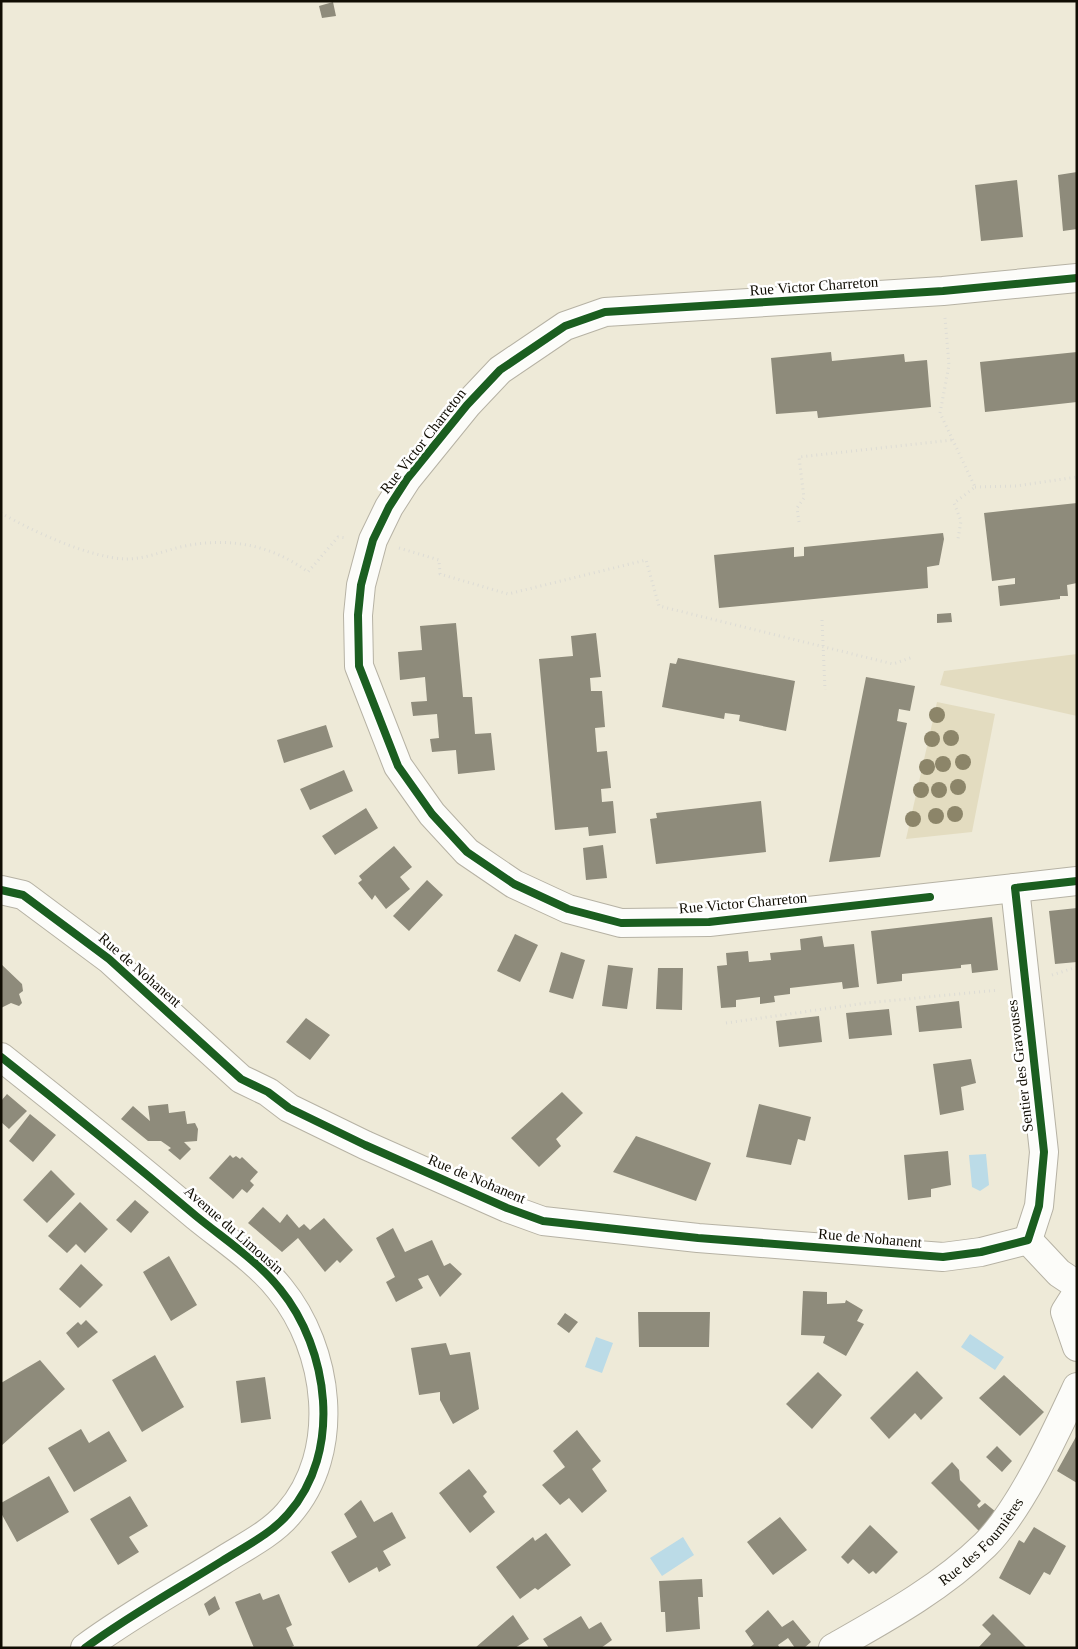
<svg xmlns="http://www.w3.org/2000/svg" width="1078" height="1649" viewBox="0 0 1078 1649" font-family="'Times New Roman',serif">
<style>
.green{fill:#e3dcc0}
.water{fill:#bbdbe7}
.building{fill:#8e8b7b}
.lines{fill:none;stroke-linecap:round;stroke-linejoin:round}
.street-casing{stroke:#b6b2a4;stroke-width:30}
.secondary-casing{stroke:#b6b2a4;stroke-width:30}
.path{stroke:#dddcd5;stroke-width:3;stroke-dasharray:1 4;stroke-linecap:butt}
.street{stroke:#fcfcf9;stroke-width:28}
.secondary{stroke:#fcfcf9;stroke-width:28}
.cycleway-casing{stroke:#fff;stroke-width:11}
.cycleway{stroke:#1b5e20;stroke-width:8}
.tree{fill:#8c8569}
.labels{text-anchor:middle;stroke-width:5;stroke-linejoin:round;paint-order:stroke}
.street-label{font-size:15px;fill:#100d03;stroke:#fff}
</style>
<rect width="100%" height="100%" fill="#eeead8"/>
<!-- green -->
<path class="green" d="M1077 654V716L940 685 944 671Z
M937 702 995 714 972 832 906 839Z"/>
<!-- water -->
<path class="water" d="M986 1154 989 1185 980 1191 972 1187 969 1155Z
M970 1334 1004 1357 995 1370 961 1347Z
M596 1337 613 1343 602 1373 585 1367Z
M683 1537 694 1555 662 1576 650 1558Z"/>
<!-- building -->
<path class="building" d="M333 2 336 16 322 18 319 6Z
M1077 172V229L1063 231 1058 175Z
M1017 180 1023 237 981 241 975 185Z
M831 352 832 361 904 354 905 362 927 360 931 407 818 418 817 411 776 414 771 358Z
M1077 352V402L985 412 980 362Z
M1077 503V583L1067 585 1068 596H1060V599L1000 606 998 586 1015 584V578L992 581 984 513Z
M943 533 944 539 939 565 927 567 928 588 719 608 714 555 794 547V557L804 556V547Z
M951 613 952 622 937 623V614Z
M456 623 463 697H472L475 734 491 733 495 770 458 774 456 750 432 752 430 739 439 738 437 714 413 716 411 702 427 701 425 677 400 680 398 652 422 650 420 626Z
M596 633 601 677 590 678 591 691H602L605 727 595 728 597 752 607 751 611 788 601 789 602 802 613 801 616 833 589 836 588 827 555 830 539 659 573 656 571 636Z
M678 658 795 681 786 731 739 721 740 715 725 713 724 719 662 707 670 663 676 664Z
M866 677 915 686 910 711 899 709 897 721 907 723 880 857 829 862Z
M326 725 333 747 284 763 277 740Z
M344 770 353 791 310 810 300 789Z
M761 801 766 852 656 864 650 819 657 818 656 813Z
M366 808 378 828 335 855 322 836Z
M603 845 607 878 586 880 583 848Z
M394 846 412 867 400 877 410 889 386 909 375 895 372 900 358 883 362 880 359 876Z
M427 880 443 895 409 931 393 916Z
M1077 908V962L1055 964 1049 911Z
M992 917 998 970 972 973 971 964 961 965V968L902 974V981L877 984 871 931Z
M515 934 538 945 520 982 497 971Z
M822 936 824 947 854 944 859 987 843 989 842 982 790 988V994L774 996 775 1002 760 1004V997L736 1000V1007L721 1008 717 966 727 965 726 953 748 951 749 962 771 960 770 953 801 950 800 939Z
M561 952 585 960 573 999 549 992Z
M1 964 22 984 23 991 19 994 22 1003 19 1006 11 1003 1 1008Z
M608 965 633 968 627 1009 602 1006Z
M658 968H683L682 1010 656 1009Z
M959 1001 962 1028 919 1032 916 1006Z
M889 1009 892 1035 849 1039 846 1013Z
M819 1016 822 1042 779 1047 776 1021Z
M306 1018 330 1035 310 1060 286 1042Z
M971 1059 976 1083 961 1087 964 1110 940 1115 933 1064Z
M562 1092 583 1113 556 1139 561 1146 539 1167 511 1138Z
M7 1094 27 1111 9 1129 1 1122V1101Z
M168 1104 169 1113 185 1111 187 1124 195 1123 198 1129 197 1141 184 1142 191 1149 180 1160 168 1150 171 1148 161 1141H148L121 1119 133 1106 150 1121 148 1106Z
M759 1104 811 1117 805 1141 798 1139 791 1165 746 1157Z
M30 1114 56 1135 33 1162 9 1141Z
M636 1136 711 1163 696 1201 613 1172Z
M948 1151 951 1185 931 1189V1197L908 1200 904 1155Z
M230 1155 233 1158 236 1156 240 1159 242 1157 258 1172 250 1181 254 1185 247 1193 242 1189 233 1199 209 1178Z
M51 1170 75 1194 47 1223 23 1200Z
M135 1200 149 1212 131 1233 116 1220Z
M80 1202 108 1229 85 1253 76 1244 67 1253 48 1236Z
M263 1207 280 1223 287 1214 299 1228 304 1224 310 1230 324 1218 353 1250 340 1263 337 1260 325 1272 298 1238 282 1252 248 1223Z
M393 1228 405 1252 432 1240 444 1266 450 1263 462 1274 440 1297 428 1275 418 1279 423 1288 396 1302 386 1282 395 1277 376 1238Z
M169 1256 197 1305 171 1321 143 1272Z
M81 1264 103 1285 80 1308 59 1289Z
M803 1291 827 1292V1304L845 1303 846 1300 863 1310 857 1321 864 1324 846 1356 823 1343 825 1336 801 1335Z
M638 1312H710L709 1347H639Z
M565 1313 578 1322 569 1333 557 1324Z
M86 1320 98 1332 78 1348 66 1333 78 1322 81 1325Z
M446 1343 450 1355 470 1352 479 1409 453 1424 440 1400V1392L419 1395 411 1348Z
M155 1355 184 1407 142 1432 112 1380Z
M40 1360 65 1389 1 1446V1383Z
M917 1371 943 1398 921 1420 915 1413 889 1439 870 1418Z
M818 1372 842 1395 812 1429 786 1404Z
M1004 1375 1044 1412 1020 1436 979 1398Z
M265 1377 271 1419 241 1423 236 1381Z
M81 1429 89 1443 109 1431 127 1461 74 1492 48 1448Z
M577 1430 601 1461 592 1469 607 1491 582 1513 569 1498 560 1505 542 1485 565 1467 553 1451Z
M1077 1435V1483L1057 1471Z
M997 1446 1012 1461 1002 1472 986 1457Z
M952 1462 959 1470 960 1480 981 1501 977 1505 979 1508 985 1503 996 1512 979 1531 931 1483Z
M469 1469 487 1492 483 1496 495 1512 470 1533 439 1493Z
M49 1476 69 1512 17 1542 1 1513V1503Z
M130 1496 148 1526 129 1537 139 1552 118 1565 90 1519Z
M361 1500 374 1522 392 1512 406 1538 383 1551 391 1565 379 1572 377 1567 349 1583 331 1552 357 1537 344 1514Z
M780 1517 807 1550 773 1575 747 1542Z
M870 1525 898 1552 876 1574 873 1571 869 1574 853 1559 848 1564 841 1557Z
M1034 1527 1066 1546 1050 1575 1044 1572 1030 1595 999 1578 1019 1540 1024 1543Z
M546 1533 571 1565 538 1590 535 1588 520 1599 496 1567 533 1537 535 1541Z
M702 1579 703 1597H698L700 1629 666 1632 665 1612H661L659 1581Z
M260 1593 263 1600 279 1594 292 1625 286 1628 294 1646 289 1648H254L235 1602Z
M215 1596 220 1609 209 1616 204 1604Z
M768 1610 782 1627 793 1620 811 1642 804 1648H795L788 1638 778 1645 780 1648H749L754 1644 745 1631Z
M993 1614 1027 1648H978L991 1634 982 1625Z
M513 1615 529 1639 515 1648H475Z
M581 1616 589 1629 601 1622 612 1640 601 1648H549L543 1639Z"/>
<g class="lines">
<defs>
<g id="street">
<path d="M1077 278 943 291 605 312 565 326 500 370 467 405 407 479 389 507 373 540 361 585 358 615 359 666 398 766 432 814 467 852 514 884 568 909 621 923 709 922 1077 881"/>
<path d="M1015 888 1044 1152 1039 1206 1028 1240"/>
<path d="M1 890 23 895 109 959 241 1079 268 1092 289 1108 365 1145 507 1208 543 1221 698 1238 943 1257 981 1252 1028 1240"/>
<path d="M1028 1240 1059 1273 1077 1285"/>
<path d="M1077 1293 1065 1312 1077 1347"/>
<path id="s1" d="M833 1648C886 1618 941 1588 985 1545 1021 1509 1055 1434 1077 1387"/>
</g>
<path id="secondary" d="M1 1057C67 1109 132 1162 196 1216 224 1239 258 1261 280 1289 329 1349 343 1452 288 1514 271 1534 244 1547 222 1561 177 1589 128 1616 85 1648"/>
</defs>
<!-- street casing -->
<use href="#street" class="street-casing"/>
<!-- secondary casing -->
<use href="#secondary" class="secondary-casing"/>
<!-- path -->
<path class="path" d="M945 318 949 365 940 413 975 487 954 503 961 521 958 539
M975 487 1016 486 1077 477
M1 513C32 531 90 558 126 559 147 559 165 550 185 546 229 537 272 545 308 572L338 537 347 538
M799 522 797 508 804 498 799 457 952 440
M399 548 439 560 440 574 508 594 646 560 659 606 893 664 913 657
M822 620 825 690
M1052 975 1077 967
M726 1023 866 1003 999 990"/>
<!-- street -->
<use href="#street" class="street"/>
<!-- secondary -->
<use href="#secondary" class="secondary"/>
<defs>
<path id="cycleway" d="M1 890 23 895 109 959 241 1079 268 1092 289 1108 365 1145 507 1208 543 1221 698 1238 943 1257 981 1252 1028 1240 1039 1206 1044 1152 1015 888 1077 881
M930 897 709 922 621 923 568 909 514 884 467 852 432 814 398 766 359 666 358 615 361 585 373 540 389 507 407 479 467 405 500 370 565 326 605 312 943 291 1077 278
M1 1057C67 1109 132 1162 196 1216 224 1239 258 1261 280 1289 329 1349 343 1452 288 1514 271 1534 244 1547 222 1561 177 1589 128 1616 85 1648"/>
</defs>
<!-- cycleway casing -->
<use href="#cycleway" class="cycleway-casing"/>
<!-- cycleway -->
<use href="#cycleway" class="cycleway"/>
</g>
<!-- trees -->
<g class="tree">
<circle cx="937" cy="715" r="8"/>
<circle cx="951" cy="738" r="8"/>
<circle cx="932" cy="739" r="8"/>
<circle cx="963" cy="762" r="8"/>
<circle cx="943" cy="764" r="8"/>
<circle cx="927" cy="767" r="8"/>
<circle cx="958" cy="787" r="8"/>
<circle cx="921" cy="790" r="8"/>
<circle cx="939" cy="790" r="8"/>
<circle cx="955" cy="814" r="8"/>
<circle cx="936" cy="816" r="8"/>
<circle cx="913" cy="819" r="8"/>
</g>
<g class="labels">
<!-- street labels -->
<g class="street-label">
<text transform="translate(814 286) rotate(-4)" y="5">Rue Victor Charreton</text>
<text transform="translate(423 441) rotate(-52)" y="5">Rue Victor Charreton</text>
<text transform="translate(743 903) rotate(-5)" y="5">Rue Victor Charreton</text>
<text transform="translate(140 970) rotate(41)" y="5">Rue de Nohanent</text>
<text transform="translate(1020 1066) rotate(-97)" y="5">Sentier des Gravouses</text>
<text transform="translate(477 1179) rotate(23)" y="5">Rue de Nohanent</text>
<text transform="translate(234 1230) rotate(41)" y="5">Avenue du Limousin</text>
<text transform="translate(870 1238) rotate(5)" y="5">Rue de Nohanent</text>
<text dy="5" stroke="none"><textPath href="#s1" startOffset="184">Rue des Fournières</textPath></text>
</g>
</g>
<!-- border -->
<rect width="1078" height="1649" fill="none" stroke="#100d03" stroke-width="5"/>
</svg>
